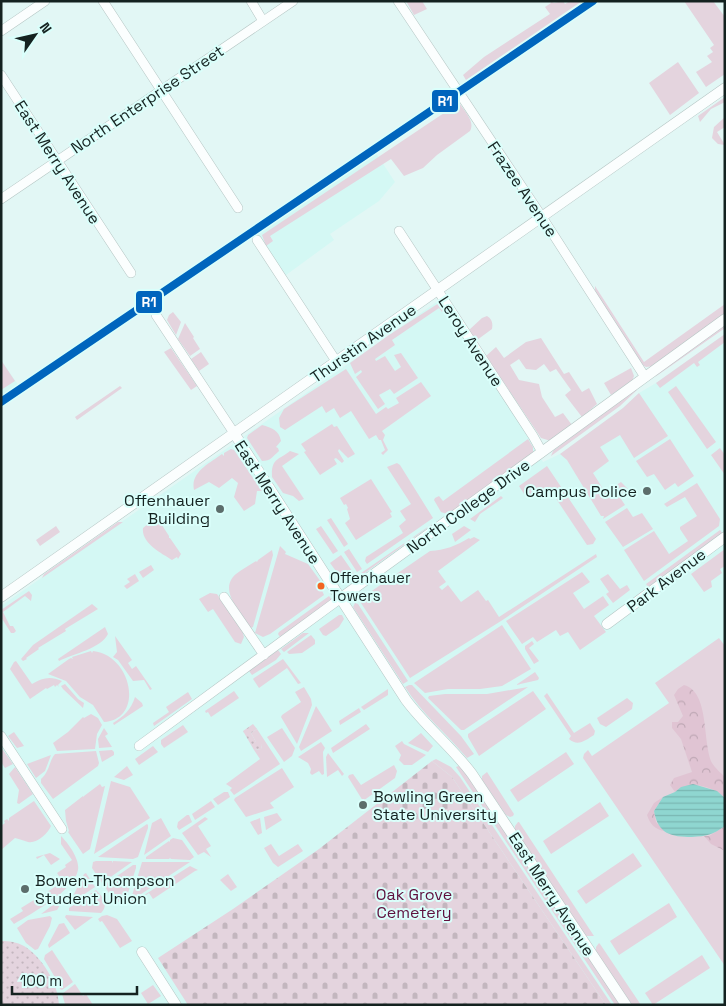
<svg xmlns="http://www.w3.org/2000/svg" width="726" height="1006" viewBox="0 0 726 1006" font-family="'Space Grotesk',sans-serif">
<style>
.built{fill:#d4f8f4}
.green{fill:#e4d4de}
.forest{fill:url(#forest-crowns)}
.cemetery{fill:url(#cemetery-stones)}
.park{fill:url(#park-dots)}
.water{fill:url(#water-rules)}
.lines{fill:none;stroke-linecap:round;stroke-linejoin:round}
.minor-casing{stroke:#b5c6c4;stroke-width:10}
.tertiary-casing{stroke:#b5c6c4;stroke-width:11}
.minor{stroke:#fbfefe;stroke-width:9}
.tertiary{stroke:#fbfefe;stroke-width:10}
.rail-1-casing{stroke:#dafffb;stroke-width:11}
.rail-1{stroke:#0065bd;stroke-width:8}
.poi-dot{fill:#5c6d6b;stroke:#dafffb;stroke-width:2}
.bus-dot{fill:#f26522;stroke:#dafffb;stroke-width:2}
.labels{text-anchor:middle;stroke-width:4;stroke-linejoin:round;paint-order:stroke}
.bus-label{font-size:15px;fill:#142220;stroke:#dafffb;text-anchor:start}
.street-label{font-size:16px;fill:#142220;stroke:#dafffb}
.poi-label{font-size:16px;fill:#142220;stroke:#dafffb;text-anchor:end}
.park-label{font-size:16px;fill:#5f103d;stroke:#dafffb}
.line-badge{stroke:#dafffb;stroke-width:2}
.badge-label{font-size:14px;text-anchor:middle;font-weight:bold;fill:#fff}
</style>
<defs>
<pattern id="forest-crowns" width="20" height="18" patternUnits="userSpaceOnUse" patternTransform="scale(1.25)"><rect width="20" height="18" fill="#e0c4d3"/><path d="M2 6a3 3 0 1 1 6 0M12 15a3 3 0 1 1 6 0" fill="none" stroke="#bfa8b5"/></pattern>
<pattern id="cemetery-stones" width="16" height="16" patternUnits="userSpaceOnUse" patternTransform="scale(1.25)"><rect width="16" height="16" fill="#e4d4de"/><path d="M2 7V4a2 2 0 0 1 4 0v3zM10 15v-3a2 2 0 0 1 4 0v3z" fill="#c3b6be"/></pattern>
<pattern id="park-dots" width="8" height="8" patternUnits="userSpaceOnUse" patternTransform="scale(1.25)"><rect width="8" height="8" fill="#e4d4de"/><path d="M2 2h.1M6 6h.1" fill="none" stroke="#c3b6be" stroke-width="1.8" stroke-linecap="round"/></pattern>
<pattern id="water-rules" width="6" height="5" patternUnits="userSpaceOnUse" patternTransform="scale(1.25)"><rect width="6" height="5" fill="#8fd6d0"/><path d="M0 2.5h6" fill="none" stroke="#7ab7b2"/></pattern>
</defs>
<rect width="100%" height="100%" fill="#e2f7f5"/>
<!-- built -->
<path class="built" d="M374 150 395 182 379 201 330 234 334 240 282 278 252 232Z
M438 301 446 311 529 438 543 462 560 454 623 408 639 393 656 383 725 334V1005H1V606Z
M1 360 21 389 1 402Z"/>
<!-- green -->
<path class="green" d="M406 1H422L427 9 414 15Z
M550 1 554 3 563 1 565 4 570 1H582L466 80 463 75 484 57 550 14 545 7 551 3Z
M684 1H713L725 17V74L706 87 696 72 712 62 707 56 713 52 710 48 714 45Z
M678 62 699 93 670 115 649 83Z
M725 97V102L711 109 700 122 698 116Z
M460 104C466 113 475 122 470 131L437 155 423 168 404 176 391 159 270 236 273 241 266 246 262 235 441 115Z
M725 117V127L717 132 725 145 718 144 712 138 714 127Z
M595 286 644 362 725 304V314L654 366 646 367 641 364 595 293Z
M439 303 444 310 442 312 439 308 392 340 395 345 375 359 376 361 385 356 395 371 401 367 394 355 401 353 418 378 394 394 390 389 379 395 385 404 378 409 356 377 362 372 361 370 355 374 350 363 389 335Z
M173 312 181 322 176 335 167 320 169 315Z
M487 316C492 319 493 323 492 329L477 340 474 339 469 330 482 318Z
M185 323 194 337 193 338 200 349 190 356 178 339Z
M725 325V328L655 377 660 371Z
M725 334V342L698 362 700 365 697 367 694 363 660 388 656 383Z
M541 338 564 374 569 372 582 392 589 388 597 404 582 417 565 395 571 390 556 369 550 372 544 364 536 370 526 369 519 359 510 365 519 380 539 384 542 397 555 417 563 413 572 425 551 441 541 438 486 356 496 347 504 358 526 342Z
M171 348 197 386 191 390 164 352Z
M201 352 209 364 199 371 191 359Z
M1 360 15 381 1 390Z
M631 368 634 376 632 381 611 395 604 383Z
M346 369 376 414 386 407 388 409 399 403 396 398 421 382 431 396 382 431 385 435 383 440 388 450 383 455 381 453 385 450 381 440H379L376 435 369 439 351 411 340 418 334 408 326 413 322 406 285 430 280 427 279 418 284 409Z
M120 386 122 388 77 420 75 417Z
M676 386 716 442 707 449 668 392Z
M634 390H637L620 406 551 456 553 451 562 444Z
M639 393 668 436 634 458 620 435 600 447 609 461 593 473 605 492 621 482 628 489 619 496 625 505 603 519 604 516H601L567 460 560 454 623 408Z
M332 424 334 427 337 426 355 454 348 458 339 449 338 451 344 461 342 463 336 458 334 459 337 464 320 475 304 452 306 451 301 444Z
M262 425C272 428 279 430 281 441L276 447 278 448 279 451C272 457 271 461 262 461L247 438 248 435Z
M528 439 533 447V453L450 515 441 512 434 500 435 498 439 496 443 501Z
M670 439 694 476 678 487 675 483 665 490 654 474 647 477 636 461Z
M720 448 725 455V475L711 455Z
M231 449 234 450 262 491H257L255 504 244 511 234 497 238 483 232 478 219 488 209 482 194 490C190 472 210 463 222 454L224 456V453Z
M290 451 299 454 282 466 304 499 299 501 293 496 283 493 272 477C271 458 279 460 290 451Z
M397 463 400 465 433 518 367 564 365 561 366 557 403 533 399 526 406 520 400 511 411 504 387 467Z
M547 466 596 539 593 544 587 545 549 488 537 495 526 497 519 486Z
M371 479 392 512 390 513 392 517 356 540 345 523 350 519 347 509 348 508 346 504 344 505 340 498Z
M697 483 720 519 719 526 644 581 624 550 654 531 669 554 688 541 680 529V527L697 516 685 497 667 507 664 504Z
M501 496 503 498 480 514 475 522 470 519Z
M627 508 633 517 642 513 653 529 623 547 605 522Z
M155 518 158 520V522H160L169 536V538H170L181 554 178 559 177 557 172 560C161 553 141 543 143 528Z
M331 518 348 544 344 547 327 520Z
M118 522H123L42 578 44 574Z
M435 522 433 524 348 585V582Z
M56 526 60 532 40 546 36 540Z
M321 526 338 551 333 554 316 529Z
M464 526 471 530 455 542 452 534Z
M720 530 722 533 648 587 646 584Z
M474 537 480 540 438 571 446 582 439 587 442 590 448 585 461 602 478 590 486 601 488 600 499 617 596 554 597 557 501 621 410 678 361 603 360 599 430 551C445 550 456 546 469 538L470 539Z
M280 546 286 552 285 554 308 564 321 582 319 584 324 595 270 634 263 637 255 633Z
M349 549 362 569 357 572 344 552Z
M725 549V566L720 569 722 573 711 581 712 587 704 592 691 574Z
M272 550 273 555 253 627 251 628C242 614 217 590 236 574 242 569 250 565 256 561L257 562 258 560Z
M341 555 355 575 344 582 330 563Z
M151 565 154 570 143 578 139 572Z
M582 572 590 582 573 593 584 609 603 596 609 605 594 616 606 632 580 650 568 632 560 636 556 630 537 642 533 637 522 644 506 621Z
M135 574 139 581 127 589 124 586 130 582 127 579Z
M608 574 620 589 627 585 630 590 613 603 606 594 609 592 600 579Z
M29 591 32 595 31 601 25 596 3 612 10 626H13L16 631 14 633H11L1 617V610Z
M210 593 217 594 242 630 244 637 241 644 235 642 213 609 208 612 199 599Z
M329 596 332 600 280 637 278 634 279 632Z
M355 603 358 604 408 681 403 684 353 607Z
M92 604 98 609 65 629 66 631 38 648 39 649 26 658 27 659 23 661 21 659 33 645Z
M339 615H342L344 619 339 627 326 636 323 635 319 629Z
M502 625 531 669 502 686 480 689H448L425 693 414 683Z
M105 627 108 634C100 649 75 653 59 661L58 659Z
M303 633H309L284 652 281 649Z
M311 635 315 640V644L302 653 289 654 287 652Z
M115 636 132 660 128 663 132 669 136 666 152 689 150 690 144 680 133 681 118 660 113 657 117 652Z
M719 638 725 646V966L583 758 584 754 588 750 592 756 669 703 655 683Z
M532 641 534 644 529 648 539 661 534 664 525 649V646Z
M278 650 281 654 276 660 252 675 249 671Z
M91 651 92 653 93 651C132 655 145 719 104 722L93 705 80 697 66 681 48 674 69 659 71 658 73 659 72 657Z
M283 659 301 683 298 684 287 668 259 688 253 679 254 678Z
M16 661 32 684C43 677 51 676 62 681L58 685 59 687 57 685 55 687 54 685 47 689 46 688 30 699 10 669 14 662Z
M535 672 539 678 538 680 516 685Z
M65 684 78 699 84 703 83 708 63 689 61 686Z
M409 685H412L461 736 474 754 467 758C447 734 422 714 405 687Z
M304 687 311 699 312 705 297 744 281 717 282 715 301 702 295 692Z
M528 687 464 730H461L428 698 429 696 445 694H487Z
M388 689V695L364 710 361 707Z
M234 691 239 698 211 717 208 712 206 713 205 711Z
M533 691 546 709 479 756 468 737V734Z
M188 692 192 699 154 726 153 723 169 712 166 707Z
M547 693 574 733 590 723 595 731 594 735C586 740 578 747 569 739L571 736 544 696Z
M135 697 142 703 143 706 114 725 113 723C124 716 131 710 135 697Z
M627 698 633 703 632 709 606 727 600 724 597 718Z
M316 706 332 731 301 751 299 747Z
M359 708 361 712 340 725 339 721Z
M91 714 98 718 102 725 97 734 95 749 57 751 53 743 68 732 83 717 84 718Z
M366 724 370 729 333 753 331 748Z
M183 725 188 732 164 748 161 744V740Z
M104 728 108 734 105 736 112 747 99 748 98 739Z
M282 728 295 748 292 756 284 762 267 737Z
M257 729 280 764 234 795 230 790 232 788 226 784 260 759 254 750 261 749 262 745 256 742 251 733Z
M14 732 24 746 17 748 8 736Z
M421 733 433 746 428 752 408 743Z
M402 741 404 744 426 755 412 765H404L399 760 401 755 395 746Z
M321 742 325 748 323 752 324 774 322 775 319 771 312 775 310 773 311 769 308 763 298 757Z
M153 746 158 752 139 765 135 759Z
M1 747 13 764 5 768 1 762Z
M112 750 114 752V755L102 762 99 751Z
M96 751 99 763 98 766 53 799 41 783V779C50 771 49 761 55 754Z
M566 752 574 764 518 802 510 790Z
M328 753 344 774 342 776 338 770 327 777 326 757Z
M51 755 45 771 36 778 27 764Z
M436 759 451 767 460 777 612 1005H606L452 777 432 761Z
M394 765 397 771 395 778 363 801 348 777 349 775 353 774 361 785Z
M461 765 620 1005H615L456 767Z
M127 766 133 775 124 780 114 777Z
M15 767 33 794 19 804 17 803 19 790 9 774Z
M282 768 294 787 270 803 274 808 246 817 234 800 235 798Z
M487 772 514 814 513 816 510 817 506 815 482 780V776Z
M111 781 130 787 150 818 94 854Z
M100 784 102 787 105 786 90 849 83 854 68 832 69 831 66 821 65 810 83 796 84 797V796Z
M224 792H228L230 797 218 805 213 799Z
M34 801 51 826C48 834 36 844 28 842 24 841 20 839 15 838L1 850V826L5 823 4 821 7 819 9 821V818Z
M211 801 215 807 195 820 192 814Z
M600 802 609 816 551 854 543 841Z
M277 813 282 820 266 830 264 817Z
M187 815H189L192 822 179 830 177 827 178 822Z
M205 817 208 819 198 826 211 846 206 849 211 857 204 852 198 855 182 833Z
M161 818 171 836 144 855 152 823Z
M260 818 262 833 258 835 250 822Z
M518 822H519L594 936H586L515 831V826Z
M147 824 148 825V828L138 857 133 859 98 857Z
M61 836C68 843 80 859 78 870 74 891 32 913 14 924L10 919 23 911 21 908 63 882 57 873 66 867 65 865 72 860 61 844Z
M173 838 182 840 194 857 190 860 171 859 170 858 169 859H146V857L169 841 170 842V840Z
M271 844 279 856 298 844 303 851 278 867 273 863 264 848Z
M50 853 60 859 51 865 44 855 37 859 36 857Z
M633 853 642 866 586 904 577 891Z
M96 861H112L113 863V861L132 862 102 883 92 868 93 862Z
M142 862H190L135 898 131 899Z
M133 865H136V868L126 899 115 903 104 885Z
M190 866 198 870 195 871 153 899 149 893 131 905 130 900 138 899Z
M86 873 95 887 71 903V900L84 874Z
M228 874 237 887 231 891 220 880Z
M96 890C103 897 109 905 101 913L69 911V908Z
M62 898 63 900 57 910 41 914Z
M669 903 677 917 619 955 610 941Z
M66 915 93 917 75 930 65 917Z
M107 915 117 919 132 941 120 948 102 921 100 922 98 919 102 916Z
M50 916 52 918 50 926 38 949 35 950 26 943 17 928 28 920Z
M64 923 70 933 49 948 48 945 59 924Z
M599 943 600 944 641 1005H631L596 952V947Z
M52 950 73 982 62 990 60 989 56 979 44 959 45 955Z
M702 955 710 968 653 1005 645 993Z
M75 984 83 996 86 994 93 1005 65 1004 62 994Z
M153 985 161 996 148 1004 141 993Z"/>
<!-- forest -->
<path class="forest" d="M684 685C710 692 702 742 712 763 715 768 721 773 725 777V798C711 785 690 780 675 792L670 785 674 778 692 772 681 739 672 728V722H678L683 716 674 695 678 689Z
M663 797 654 811 656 822 665 831C655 830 650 824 647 815L654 803Z
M725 826V851L711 844 704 836H709Z"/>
<!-- cemetery -->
<path class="cemetery" d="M432 761 452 777 606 1005H188L158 958 233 909 319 849Z"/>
<!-- park -->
<path class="park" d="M253 724 257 729 251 733 256 742H260L262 745 261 749 254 750 243 731Z
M1 941C9 941 17 942 24 946 42 957 58 983 59 1005H1Z"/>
<!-- water -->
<path class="water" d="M693 784 717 791 725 798V826C712 835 707 836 692 837 671 837 658 834 654 811L663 797 675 792 681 787Z"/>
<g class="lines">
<defs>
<path id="minor" d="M103 1 238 208
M251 1 263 21
M398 1 542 217 645 377
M1 31 45 1
M1 75 131 273
M1 199 293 1
M399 231 533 436 542 452
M257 240 336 361
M156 315 234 433
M224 597 264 655
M1 736 62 829
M139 746 341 598"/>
<path id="tertiary" d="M234 433 406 700C426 727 452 747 472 774L626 1005
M1 597 725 88
M341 598 725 319
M607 624 725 537
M142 952 176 1005"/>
</defs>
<!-- minor casing -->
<use href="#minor" class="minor-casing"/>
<!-- tertiary casing -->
<use href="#tertiary" class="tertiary-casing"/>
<!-- minor -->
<use href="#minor" class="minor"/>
<!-- tertiary -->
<use href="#tertiary" class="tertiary"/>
<defs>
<path id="rail-1" d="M1 402 593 1"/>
</defs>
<!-- rail-1 casing -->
<use href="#rail-1" class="rail-1-casing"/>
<!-- rail-1 -->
<use href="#rail-1" class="rail-1"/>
</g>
<!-- markers -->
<g class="poi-dot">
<circle cx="647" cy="491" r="5"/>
<circle cx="220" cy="509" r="5"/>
<circle cx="363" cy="805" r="5"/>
<circle cx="25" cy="889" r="5"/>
</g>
<circle class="bus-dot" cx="321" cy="586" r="4.5"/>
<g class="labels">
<!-- bus labels -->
<g class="bus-label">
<text x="330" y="583">Offenhauer<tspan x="330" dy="18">Towers</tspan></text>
</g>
<!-- street labels -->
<g class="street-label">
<text transform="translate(147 99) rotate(-34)" y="6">North Enterprise Street</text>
<text transform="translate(58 162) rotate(57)" y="6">East Merry Avenue</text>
<text transform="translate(523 189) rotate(56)" y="6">Frazee Avenue</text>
<text transform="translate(471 341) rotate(57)" y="6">Leroy Avenue</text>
<text transform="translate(363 343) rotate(-35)" y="6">Thurstin Avenue</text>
<text transform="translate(278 502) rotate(57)" y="6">East Merry Avenue</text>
<text transform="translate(468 506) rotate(-36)" y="6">North College Drive</text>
<text transform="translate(666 580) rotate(-37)" y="6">Park Avenue</text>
<text transform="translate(552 894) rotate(57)" y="6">East Merry Avenue</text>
</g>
<!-- poi labels -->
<g class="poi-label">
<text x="637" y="497">Campus Police</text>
<text x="210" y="506">Offenhauer<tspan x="210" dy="18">Building</tspan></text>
<text x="373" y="802" text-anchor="start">Bowling Green<tspan x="373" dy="18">State University</tspan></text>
<text x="35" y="886" text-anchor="start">Bowen-Thompson<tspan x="35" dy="18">Student Union</tspan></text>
</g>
<!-- park labels -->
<g class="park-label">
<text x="414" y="900">Oak Grove<tspan x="414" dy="18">Cemetery</tspan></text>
</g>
</g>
<g class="line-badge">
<rect x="431" y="89" width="28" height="24" rx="5" fill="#0065bd"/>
<rect x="135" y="290" width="28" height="24" rx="5" fill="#0065bd"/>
</g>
<g class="badge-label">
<text x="445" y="106">R1</text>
<text x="149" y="307">R1</text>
</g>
<!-- border -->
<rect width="726" height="1006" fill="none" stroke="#142220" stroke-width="5"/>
<!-- north arrow -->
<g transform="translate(35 35) rotate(56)" stroke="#dafffb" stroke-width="4" paint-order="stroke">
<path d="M0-4L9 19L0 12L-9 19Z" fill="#142220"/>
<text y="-8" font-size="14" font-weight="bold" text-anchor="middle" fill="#142220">N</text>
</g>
<!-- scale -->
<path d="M12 986v8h125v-8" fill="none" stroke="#142220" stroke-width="2.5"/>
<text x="20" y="986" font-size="15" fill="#142220" stroke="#dafffb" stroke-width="4" paint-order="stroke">100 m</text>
</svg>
